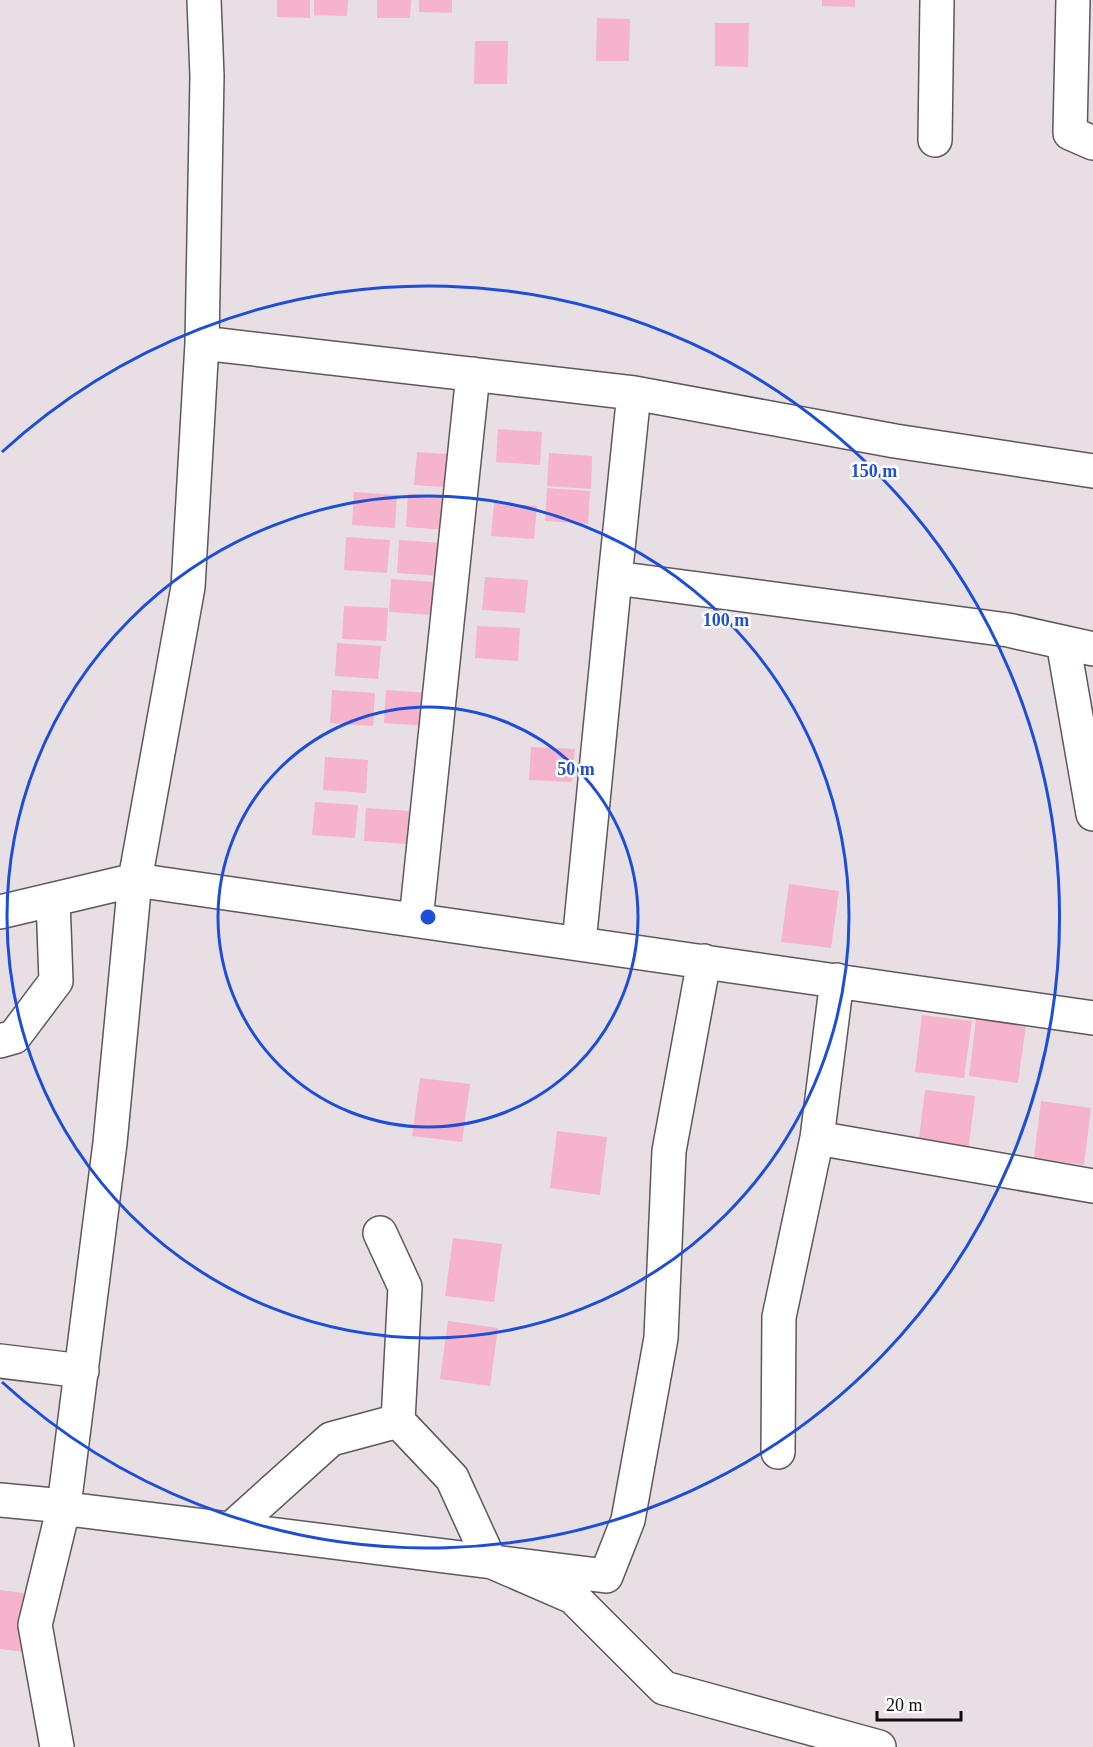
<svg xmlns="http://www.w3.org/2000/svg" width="1093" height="1747" viewBox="0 0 1093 1747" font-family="Georgia,serif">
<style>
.building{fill:#f5b3cc}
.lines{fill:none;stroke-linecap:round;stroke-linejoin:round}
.minor-casing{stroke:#5e575c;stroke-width:36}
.minor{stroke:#fff;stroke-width:33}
.ring{fill:none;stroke:#1d4ed8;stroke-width:3}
.centre{fill:#1d4ed8;stroke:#fff;stroke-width:3}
.ring-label{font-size:18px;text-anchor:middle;font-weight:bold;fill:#1d4ed8;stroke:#fff;stroke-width:5;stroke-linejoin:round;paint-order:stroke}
</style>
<rect width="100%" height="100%" fill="#e8dfe5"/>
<!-- building -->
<path class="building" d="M277 0H310V18L277 17Z
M314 0H348L347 16 314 15Z
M377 0H411L410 18H377Z
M419 0H452V13L419 12Z
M822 0H855V7L822 6Z
M597 18 630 19 629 61H596Z
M715 23H749L748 67 715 66Z
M475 41H508L507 84H474Z
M498 429 542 432 540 465 496 462Z
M417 452 460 455 458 488 414 485Z
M549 453 592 456 591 489 547 486Z
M547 488 590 491 588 524 545 521Z
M354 492 397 495 395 528 352 525Z
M408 494 451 497 449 530 406 527Z
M494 503 537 506 534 539 491 536Z
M346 537 390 540 387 573 344 570Z
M399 540 442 543 440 576 397 573Z
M485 577 528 580 525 613 482 610Z
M391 579 435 582 432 615 389 612Z
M344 606 388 608 386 641 342 639Z
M477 626 520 628 518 661 475 658Z
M337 643 381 646 378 679 335 676Z
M332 690 375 693 373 726 330 723Z
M386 690 430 693 427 726 384 723Z
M531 747 575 749 572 782 529 780Z
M325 757 368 760 366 793 323 790Z
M315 802 358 805 355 838 312 835Z
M366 808 410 811 408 844 364 841Z
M789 884 839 891 831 948 781 942Z
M922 1015 972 1021 964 1078 915 1072Z
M976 1019 1026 1025 1018 1083 969 1076Z
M420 1078 470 1084 462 1142 412 1136Z
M925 1090 975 1096 968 1153 918 1147Z
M1041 1101 1091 1108 1084 1165 1034 1158Z
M557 1131 607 1137 600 1195 550 1188Z
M453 1238 502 1244 494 1302 445 1296Z
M448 1321 498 1328 490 1386 440 1379Z
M0 1590 32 1594 24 1652 0 1649Z"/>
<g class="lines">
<defs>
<path id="minor" d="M204 0 207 76 202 343 634 393 615 578 1008 630 1093 649
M1073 0 1070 133 1093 143
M935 140 937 0
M202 343 188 587 135 880 1093 1018
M634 393 895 441 1093 471
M1063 642 1093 814
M0 912 135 880 110 1143 64 1506 0 1500
M416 920 473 374
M579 943 615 578
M0 1041 14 1037 56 981 53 900
M817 1138 1093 1186
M0 1361 82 1371
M398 1421 452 1478 490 1561 573 1597 664 1688 879 1747
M778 1452 779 1317 817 1138 837 980
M231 1529 331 1439 398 1421 405 1287 380 1233
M57 1747 35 1625 64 1506 76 1510 606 1576 628 1520 661 1338 669 1151 704 961"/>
</defs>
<!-- minor casing -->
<use href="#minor" class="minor-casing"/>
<!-- minor -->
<use href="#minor" class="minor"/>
</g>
<!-- distance rings -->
<g class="ring">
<circle cx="428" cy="917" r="210"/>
<circle cx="428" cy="917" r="421"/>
<path d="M2 452A631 631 0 1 1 2 1382"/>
</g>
<circle cx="428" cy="917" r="9" class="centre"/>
<g class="ring-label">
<text x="874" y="477">150 m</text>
<text x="726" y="626">100 m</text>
<text x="576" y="775">50 m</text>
</g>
<!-- scale -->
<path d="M877 1711v9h84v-9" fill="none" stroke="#110e10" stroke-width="3"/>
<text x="886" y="1711" font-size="18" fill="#110e10" stroke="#ffffff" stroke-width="4.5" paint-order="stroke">20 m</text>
</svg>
